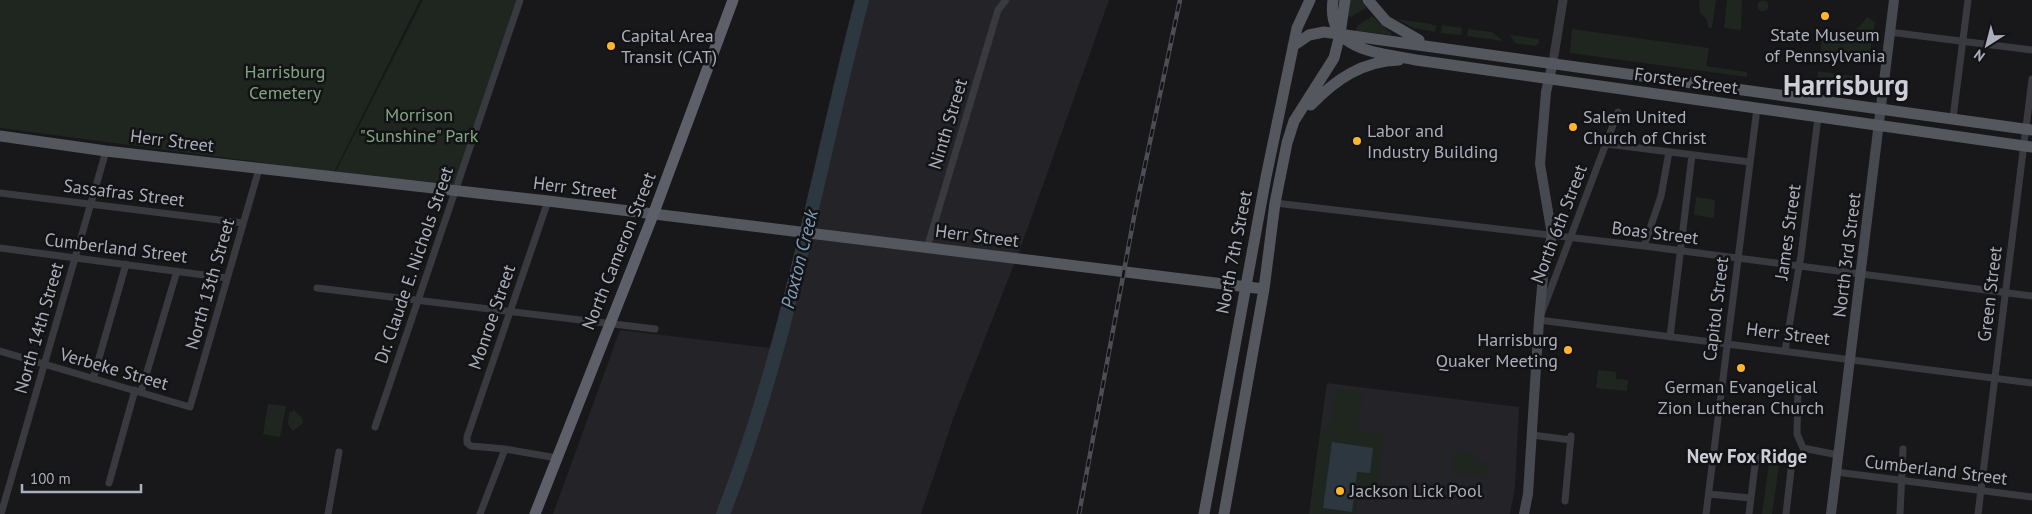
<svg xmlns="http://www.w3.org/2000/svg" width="2032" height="514" viewBox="0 0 2032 514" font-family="'PT Sans',sans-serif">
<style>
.built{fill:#242428}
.green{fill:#1e261f}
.water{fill:#2d3740}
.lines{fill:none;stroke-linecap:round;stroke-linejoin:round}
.river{stroke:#2d3740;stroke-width:14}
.minor{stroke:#393a40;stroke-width:7}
.tertiary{stroke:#393a40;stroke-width:9}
.secondary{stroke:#474950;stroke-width:10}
.primary{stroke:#55575f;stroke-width:11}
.trunk{stroke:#5d6068;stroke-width:11}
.rail-casing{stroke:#4c4e55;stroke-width:4.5}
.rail{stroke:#131316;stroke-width:2.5;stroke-dasharray:8;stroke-linecap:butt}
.poi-dot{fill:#fdb62e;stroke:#131316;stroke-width:2}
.labels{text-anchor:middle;stroke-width:5;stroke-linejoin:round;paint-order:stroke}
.poi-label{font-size:18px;fill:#aaafbb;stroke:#131316;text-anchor:start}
.park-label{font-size:18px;fill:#80a782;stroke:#131316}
.street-label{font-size:18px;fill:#aaafbb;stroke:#131316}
.water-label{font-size:19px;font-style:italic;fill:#7f9eb8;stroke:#131316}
.neighbourhood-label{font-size:19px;font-weight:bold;fill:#cbced7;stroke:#131316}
.town-label{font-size:28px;font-weight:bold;fill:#cbced7;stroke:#131316}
</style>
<rect width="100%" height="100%" fill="#18181b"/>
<!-- built -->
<path class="built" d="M864 0H1109L1019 252 953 419 921 514H553L620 330 770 348Z
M1327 383 1519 407 1515 487 1510 514H1355L1357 491 1377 494 1321 425Z"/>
<!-- green -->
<path class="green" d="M0 0H420L334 172 0 128Z
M423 0H517L454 184 335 173Z
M1350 0H1361L1366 8 1351 17 1348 16Z
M1699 0H1716L1712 28 1708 27 1707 20 1700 12Z
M1727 0H1742L1741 30 1724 28Z
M1757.5 6a5.5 5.5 0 1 1 11 0a5.5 5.5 0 1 1-11 0Z
M1372 16 1391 33 1392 35 1356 31 1357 26 1367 19 1371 23 1368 19Z
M1867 17 1875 22 1868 63 1820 56 1822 38C1841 38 1857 33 1867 17Z
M1397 19 1431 24 1433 26 1436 25 1435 32 1413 28Z
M1442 25 1462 28 1461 35 1441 33Z
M1468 29 1492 32 1503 41 1467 36Z
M1572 29 1709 48 1706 66 1747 72V77L1570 53Z
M1510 35 1539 39V43L1535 46 1515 43Z
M1818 71 1866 78 1865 86 1860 91H1855L1816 85Z
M1696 197 1715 200 1714 218 1694 215Z
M1598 370 1616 372V379L1628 380 1627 391 1596 388Z
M1336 388 1363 393 1357 430 1384 434 1377 494 1357 491 1355 514H1309L1321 425 1330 426Z
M268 404 286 406 280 437 263 434Z
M294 410 302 418 303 423 293 431 288 424 289 413Z
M1455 450 1475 453 1474 461 1488 463 1486 477 1452 473Z
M1769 464 1779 466 1772 514H1762Z"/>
<!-- water -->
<path class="water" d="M1332 442 1373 448 1370 473 1357 472 1352 512 1323 508Z"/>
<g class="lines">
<!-- river -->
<path class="river" d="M723 514C788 348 817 172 862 0"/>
<!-- minor -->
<path class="minor" d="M1889 32 2032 50
M1618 112 1539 320 2032 383
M1953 118 1968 0
M1607 144 1750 162
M0 193 243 223
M548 201 467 437V443L471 446 505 449 557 458
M1275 203 1644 246 2032 296
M1644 246 1661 196 1669 152
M0 248 227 278
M927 248 998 10 1006 0
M317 288 655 329
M1670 337 1692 155
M0 351 190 407 259 169
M1785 351 1801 255 1818 117
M93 379 126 264
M1798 385 1797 434 1803 448 1838 455
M141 392 177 271
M375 427 520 0
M1532 435 1571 440
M1836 472 2032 497
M109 483 135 390
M1709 494 1751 498
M1565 501 1571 436
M1 514 106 151
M328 514 339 452
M480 514 505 449
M1706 514 1757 108
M1749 514 1756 457 1792 461 1786 514
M1900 514 1903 449
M1978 514 2032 79"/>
<!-- tertiary -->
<path class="tertiary" d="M1553 62 1563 0"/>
<!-- secondary -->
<path class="secondary" d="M1524 514 1528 494 1539 320 1543 277 1552 235 1540 164 1546 92 1553 62
M1831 514 1894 0"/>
<!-- primary -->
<path class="primary" d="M1333 0C1326 52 1378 52 1416 60L2032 147
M1368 0 1386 21 1419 40
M1293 46 1309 35 1324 32 2032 130
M1311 105C1335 80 1362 61 1399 60
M0 136 106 151 548 201 1264 289
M1204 514 1266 177 1297 28 1310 0
M1224 514 1264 289 1275 203 1287 143 1294 121 1334 58 1340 34 1345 0"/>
<!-- trunk -->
<path class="trunk" d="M535 514 653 215 733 0"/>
<defs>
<path id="rail" d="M1079 514 1134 217 1180 0"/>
</defs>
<!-- rail casing -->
<use href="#rail" class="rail-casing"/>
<!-- rail -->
<use href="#rail" class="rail"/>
</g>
<!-- markers -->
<g class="poi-dot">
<circle cx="1825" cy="16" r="5"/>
<circle cx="611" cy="46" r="5"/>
<circle cx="1573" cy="127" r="5"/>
<circle cx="1357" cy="141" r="5"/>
<circle cx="1568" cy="350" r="5"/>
<circle cx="1741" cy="368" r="5"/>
<circle cx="1340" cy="491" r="5"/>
</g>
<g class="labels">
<!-- poi labels -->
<g class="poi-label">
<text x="1825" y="41" text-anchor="middle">State Museum<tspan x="1825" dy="21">of Pennsylvania</tspan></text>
<text x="621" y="42">Capital Area<tspan x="621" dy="21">Transit (CAT)</tspan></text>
<text x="1583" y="123">Salem United<tspan x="1583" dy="21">Church of Christ</tspan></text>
<text x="1367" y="137">Labor and<tspan x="1367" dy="21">Industry Building</tspan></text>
<text x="1558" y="346" text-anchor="end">Harrisburg<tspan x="1558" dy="21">Quaker Meeting</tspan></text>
<text x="1741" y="393" text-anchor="middle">German Evangelical<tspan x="1741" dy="21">Zion Lutheran Church</tspan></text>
<text x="1350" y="497">Jackson Lick Pool</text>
</g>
<!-- park labels -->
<g class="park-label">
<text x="285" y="78">Harrisburg<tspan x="285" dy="21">Cemetery</tspan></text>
<text x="419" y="121">Morrison<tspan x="419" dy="21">"Sunshine" Park</tspan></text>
</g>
<!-- street labels -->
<g class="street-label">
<text transform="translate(1686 81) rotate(8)" y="6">Forster Street</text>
<text transform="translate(948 124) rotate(-73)" y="6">Ninth Street</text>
<text transform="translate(172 141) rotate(7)" y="6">Herr Street</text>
<text transform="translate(575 188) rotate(7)" y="6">Herr Street</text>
<text transform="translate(124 193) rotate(7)" y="6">Sassafras Street</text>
<text transform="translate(1559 224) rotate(-69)" y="6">North 6th Street</text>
<text transform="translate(1788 232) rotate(-82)" y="6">James Street</text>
<text transform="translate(1655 233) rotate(7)" y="6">Boas Street</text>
<text transform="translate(977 236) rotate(7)" y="6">Herr Street</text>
<text transform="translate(116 248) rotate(7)" y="6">Cumberland Street</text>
<text transform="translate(619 251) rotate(-68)" y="6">North Cameron Street</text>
<text transform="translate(1234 252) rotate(-79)" y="6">North 7th Street</text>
<text transform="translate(1847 255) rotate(-83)" y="6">North 3rd Street</text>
<text transform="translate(414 265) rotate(-71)" y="6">Dr. Claude E. Nichols Street</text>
<text transform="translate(210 284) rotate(-74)" y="6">North 13th Street</text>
<text transform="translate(1990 294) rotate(-83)" y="6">Green Street</text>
<text transform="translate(1716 309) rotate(-83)" y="6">Capitol Street</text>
<text transform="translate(492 317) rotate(-71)" y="6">Monroe Street</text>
<text transform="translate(39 328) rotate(-74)" y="6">North 14th Street</text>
<text transform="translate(1788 334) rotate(7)" y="6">Herr Street</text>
<text transform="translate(114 369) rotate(16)" y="6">Verbeke Street</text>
<text transform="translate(1936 470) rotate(7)" y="6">Cumberland Street</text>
</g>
<!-- water labels -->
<g class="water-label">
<text transform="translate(799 259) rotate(-76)" y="7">Paxton Creek</text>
</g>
<!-- neighbourhood labels -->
<g class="neighbourhood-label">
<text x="1747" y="463">New Fox Ridge</text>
</g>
<!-- town labels -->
<g class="town-label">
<text x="1846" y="95">Harrisburg</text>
</g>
</g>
<!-- north arrow -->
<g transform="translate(1987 45) rotate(216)" stroke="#131316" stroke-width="4" paint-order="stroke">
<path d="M0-4L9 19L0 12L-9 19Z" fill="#aaafbb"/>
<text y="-8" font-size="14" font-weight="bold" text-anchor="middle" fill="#aaafbb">N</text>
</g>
<!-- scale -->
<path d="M22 484v8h119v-8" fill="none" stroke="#aaafbb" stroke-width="2.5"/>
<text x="30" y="484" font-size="15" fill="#aaafbb" stroke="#131316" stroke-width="4" paint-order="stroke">100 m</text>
</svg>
